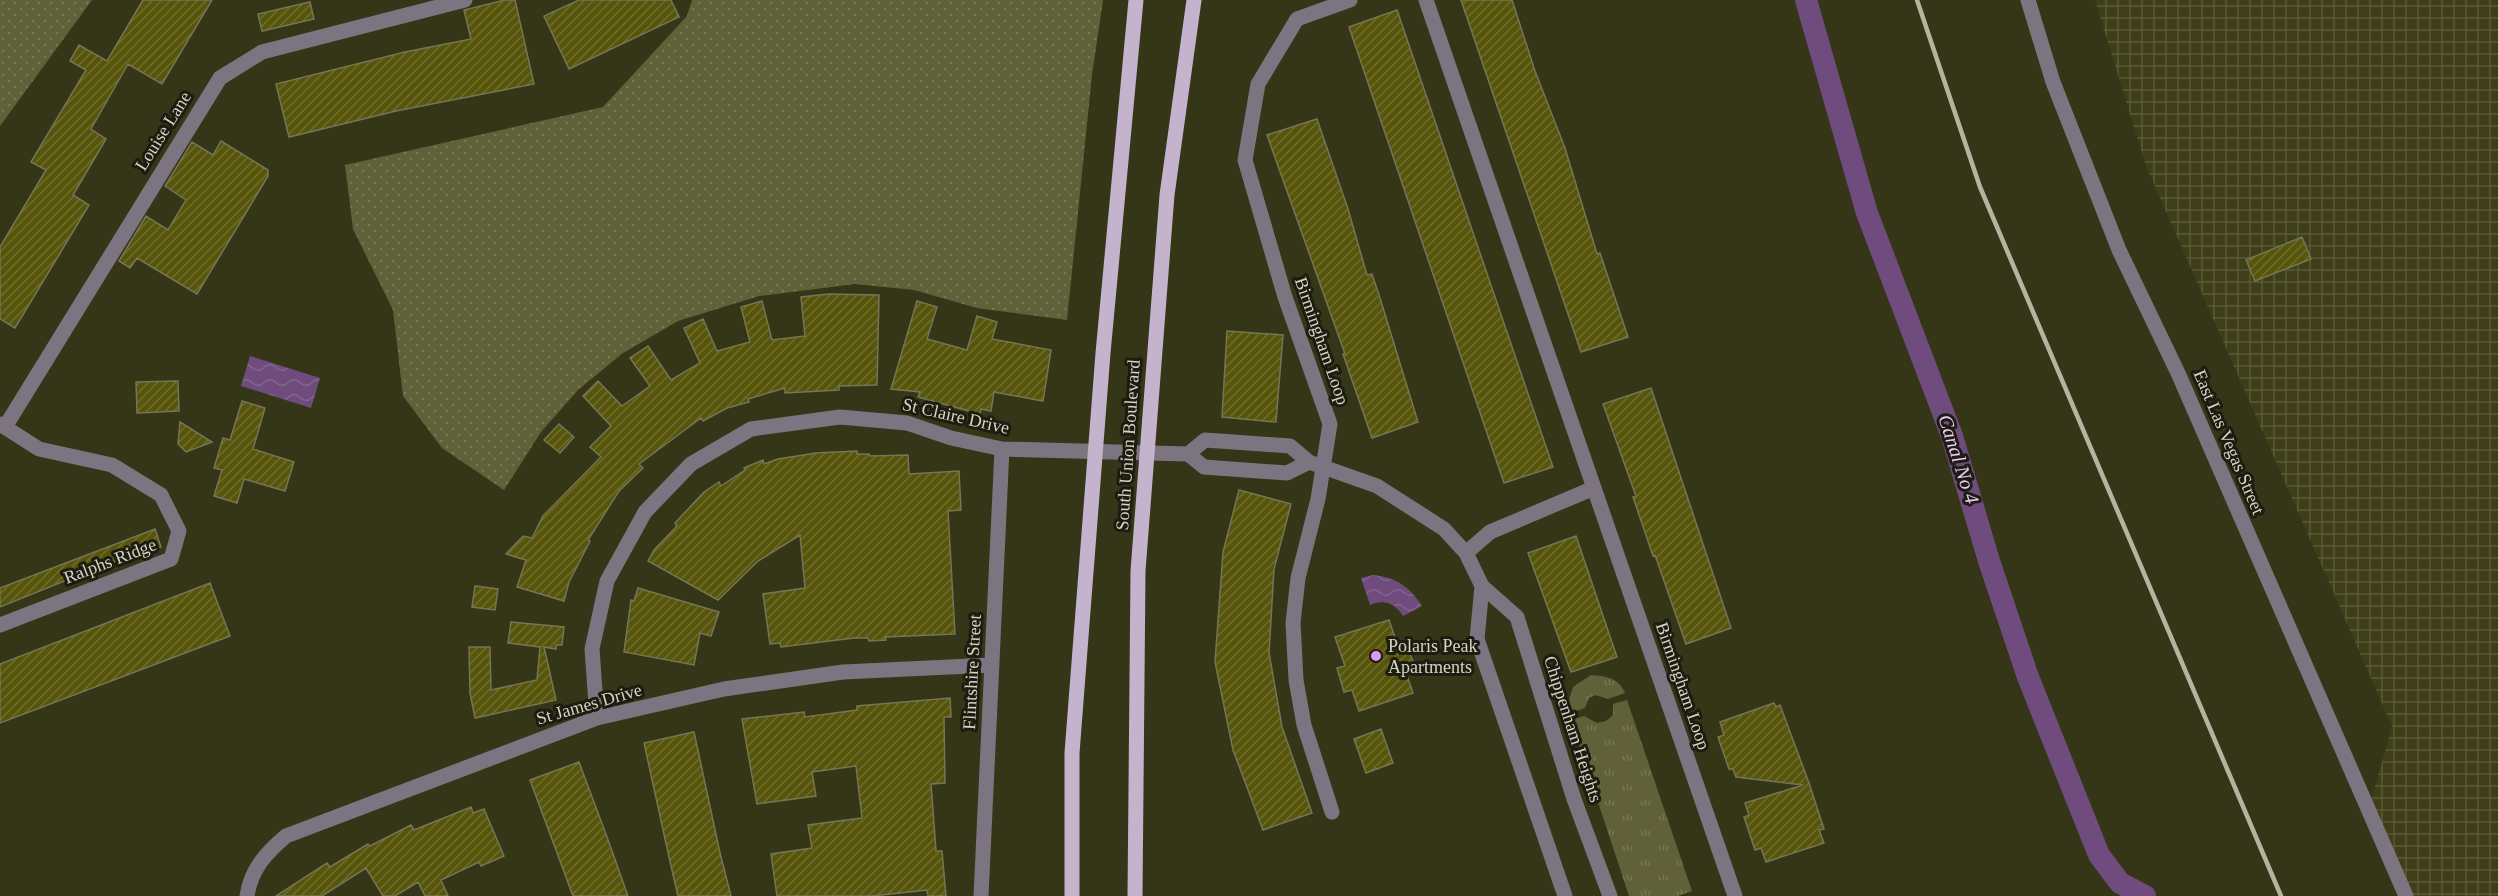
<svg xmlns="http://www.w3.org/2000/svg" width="2498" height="896" viewBox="0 0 2498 896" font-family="Georgia,serif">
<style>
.industrial{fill:url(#industrial-grid)}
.grass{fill:url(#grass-dots)}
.park{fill:url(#park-tufts)}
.water{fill:url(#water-waves)}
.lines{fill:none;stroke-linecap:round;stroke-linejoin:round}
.canal{stroke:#6f4b7e;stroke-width:22}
.building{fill:url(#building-hatch);stroke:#757656;stroke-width:1.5}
.minor{stroke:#7c7480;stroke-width:15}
.major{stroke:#c4b3cc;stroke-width:15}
.rail{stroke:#b4b5a1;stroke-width:4.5}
.poi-dot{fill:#da9af6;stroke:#1c1c10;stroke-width:2}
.labels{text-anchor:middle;stroke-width:6;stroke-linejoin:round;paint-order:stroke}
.street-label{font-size:18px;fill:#d4d5c4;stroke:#1c1c10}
.poi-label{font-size:18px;fill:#d4d5c4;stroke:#1c1c10;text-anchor:start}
.water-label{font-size:20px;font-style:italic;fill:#ecccfb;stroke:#1c1c10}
</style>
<defs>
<pattern id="industrial-grid" width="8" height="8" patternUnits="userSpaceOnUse" patternTransform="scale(1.5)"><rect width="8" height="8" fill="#3e3e18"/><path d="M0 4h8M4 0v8" fill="none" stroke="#595938"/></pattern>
<pattern id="grass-dots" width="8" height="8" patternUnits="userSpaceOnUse" patternTransform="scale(1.5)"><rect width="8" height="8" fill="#606139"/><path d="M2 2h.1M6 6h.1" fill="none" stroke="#767754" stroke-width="1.8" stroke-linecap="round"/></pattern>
<pattern id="park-tufts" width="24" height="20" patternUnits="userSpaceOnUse" patternTransform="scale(1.5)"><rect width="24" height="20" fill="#606139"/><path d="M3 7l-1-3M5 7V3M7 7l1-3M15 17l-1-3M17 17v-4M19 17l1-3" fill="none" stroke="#767754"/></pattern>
<pattern id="water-waves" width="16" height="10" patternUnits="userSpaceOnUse" patternTransform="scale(1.5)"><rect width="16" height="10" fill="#6f4b7e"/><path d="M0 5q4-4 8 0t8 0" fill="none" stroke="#83648f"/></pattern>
<pattern id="building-hatch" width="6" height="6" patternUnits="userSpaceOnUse" patternTransform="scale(1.5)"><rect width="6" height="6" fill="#56550b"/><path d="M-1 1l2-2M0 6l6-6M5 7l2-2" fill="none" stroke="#6d6d2d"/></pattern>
</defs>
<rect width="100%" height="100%" fill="#353618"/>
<!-- industrial -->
<path class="industrial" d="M2095 0H2498V896H2405L2368 812 2392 726 2146 166Z"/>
<!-- grass -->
<path class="grass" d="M0 0H92L0 126Z
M692 0H1103L1092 75 1067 320 977 308 914 290 855 284 759 296 678 321 623 353 578 390 541 432 504 490 442 448 403 396 393 310 353 229 345 165 603 107 687 16Z"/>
<!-- park -->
<path class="park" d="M1591 675C1606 676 1619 678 1625 693L1608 699 1595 695 1589 698 1585 708 1570 713 1567 706 1573 687Z
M1627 700 1692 891 1678 896H1629L1571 720 1584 716 1597 723 1606 721 1613 715V704Z"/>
<!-- water -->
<path class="water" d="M250 356 320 378 311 408 241 386Z
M1373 575C1396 577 1410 587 1422 606L1403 616C1395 603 1384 599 1370 605L1361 578Z"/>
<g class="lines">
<!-- canal -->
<path class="canal" d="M1806 0 1867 213 1952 436 1989 561 2028 677 2099 855 2120 883 2145 896"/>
</g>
<!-- building -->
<path class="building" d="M143 0H212L162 84 128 64 91 129 106 139 73 195 89 205 15 328 0 319V247L46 170 31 162 86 70 70 61 79 45 107 61Z
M505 0H515L534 84 396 111 289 137 276 84 405 52 471 39 464 10Z
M579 0H671L679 17 569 69 544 16Z
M1461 0H1512L1535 71 1565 148 1597 254 1600 253 1628 337 1581 352Z
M310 2 314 19 262 31 258 14Z
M1397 10 1553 467 1504 483 1349 27Z
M1317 119 1348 209 1367 275 1372 274 1380 298 1418 422 1372 438 1343 354H1345L1267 135Z
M221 141 268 170V176L197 294 137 258 130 268 119 261 146 216 168 230 186 200 165 186 192 142 213 155Z
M2302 237 2311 259 2255 281 2246 260Z
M829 294 879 295 877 385 839 386V390L785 393V388L748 399 749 402 727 408 703 421 701 418 639 464 643 468 619 491 588 540 590 541 569 582 564 601 517 587 526 560 506 554 523 536 532 538 543 516 601 457 590 447 611 426 583 396 598 381 622 406 650 386 630 358 648 346 671 380 700 363 684 328 703 319 717 351 750 342 741 307 762 301 772 340 805 336 801 297Z
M917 301 937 307 927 339 967 350 977 316 997 322 992 339 1051 350 1043 401 994 392 991 411 981 409 980 414 918 397 920 392 891 389Z
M1227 331 1283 335 1276 422 1222 417Z
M178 381 179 411 137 413 136 382Z
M1651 388 1731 628 1686 644 1655 555 1653 556 1633 497 1636 496 1603 404Z
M242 401 265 408 253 449 294 462 285 491 244 479 237 503 214 496 222 470 214 468 223 438 230 440Z
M180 422 212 442 186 452 178 444Z
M559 424 574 437 560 453 544 440Z
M857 451V454H869L870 456 908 455 909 474 959 471 961 510 948 511 955 634 885 637 886 640 869 641 868 638H854L781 647 780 643 770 644 763 594 805 588 800 535 758 561 718 600 648 561 654 550 677 526 675 523 704 492 719 482 721 486 745 470 744 468 763 460 764 464 778 459 816 453Z
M1239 490 1291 504 1274 569 1269 653 1282 727 1312 813 1263 830 1233 750 1215 662 1223 552Z
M155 529 161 547 94 569 0 607V588Z
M1576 536 1617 657 1571 672 1528 553Z
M210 583 230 636 0 723V664Z
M475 586 498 589 495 610 472 607Z
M638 588 719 612 711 636 700 633 694 665 624 652 631 600 634 601Z
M1389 620 1398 646 1406 643 1415 667 1405 670 1413 693 1359 711 1352 690 1344 692 1337 668 1345 666 1335 637Z
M511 622 564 627 562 645H556V649L544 647 556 700 475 718 470 693 469 647H490L491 690 537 680 540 647 508 643Z
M950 698 951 717H944L945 783 931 784 936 851H942L946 896H928L927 890 872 896H777L771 854 812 848 808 825 862 818 856 766 812 772 816 796 757 804 742 719 804 712 805 717 857 710V706Z
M1774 703 1776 707 1780 705 1809 783 1824 829 1819 830 1824 843 1766 862 1761 848 1755 850 1744 817 1749 815 1745 803 1803 785 1736 777 1733 769H1729L1718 737 1724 735 1720 722Z
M1381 729 1393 763 1366 773 1354 739Z
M694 732 720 853 731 896H678L669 857 644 743Z
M579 762 607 837 628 896H573L530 780Z
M471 807 473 813 484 809 504 856 481 866 479 862 441 880 448 896H425L418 882 395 896H383L366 868 322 896H276L327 863 330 867 368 844 370 846 411 825 414 830Z"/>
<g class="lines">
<!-- minor -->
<path class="minor" d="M1426 0 1594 488 1490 532 1466 553
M2028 0 2053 82 2119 250 2178 373 2406 896
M0 424 39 449 112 465 161 495 179 531 171 559 0 625
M5 427 220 78 262 52 465 0
M1188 454 1205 440 1290 446 1309 462 1377 486 1444 529 1466 553 1482 586 1517 617 1574 799 1610 896
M1594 488 1735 896
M1482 586 1477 639 1565 896
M597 718 592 649 607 581 645 512 691 464 751 429 840 417 907 423 951 438 1002 449 1188 454 1204 467 1287 473 1309 462
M1332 812 1304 725 1296 680 1293 623 1298 578 1318 499 1330 424 1285 297 1245 160 1258 84 1297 19 1350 0
M247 896C251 869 266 853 286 836L597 718 724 689 843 672 992 665
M981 896 1002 449"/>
<!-- major -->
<path class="major" d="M1072 896V753L1103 353 1136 0
M1135 896 1138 571 1167 195 1194 0"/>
<!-- rail -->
<path class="rail" d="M1917 0 1980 187 2281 896"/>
</g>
<!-- markers -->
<circle class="poi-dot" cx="1376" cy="656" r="6"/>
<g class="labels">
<!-- street labels -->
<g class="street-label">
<text transform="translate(163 131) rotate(-58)" y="6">Louise Lane</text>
<text transform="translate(1322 341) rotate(71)" y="6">Birmingham Loop</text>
<text transform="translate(956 416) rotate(13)" y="6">St Claire Drive</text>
<text transform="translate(2229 442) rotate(67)" y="6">East Las Vegas Street</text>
<text transform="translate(1128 445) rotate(-86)" y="6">South Union Boulevard</text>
<text transform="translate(110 561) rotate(-21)" y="6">Ralphs Ridge</text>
<text transform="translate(972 672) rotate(-87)" y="6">Flintshire Street</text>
<text transform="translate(1683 686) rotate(71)" y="6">Birmingham Loop</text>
<text transform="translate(589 704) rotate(-16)" y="6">St James Drive</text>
<text transform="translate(1573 729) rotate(72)" y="6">Chippenham Heights</text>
</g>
<!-- poi labels -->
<g class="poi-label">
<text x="1388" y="652">Polaris Peak<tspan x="1388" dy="21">Apartments</tspan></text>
</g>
<!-- water labels -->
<g class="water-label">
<text transform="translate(1959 459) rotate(72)" y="7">Canal No 4</text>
</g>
</g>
</svg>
